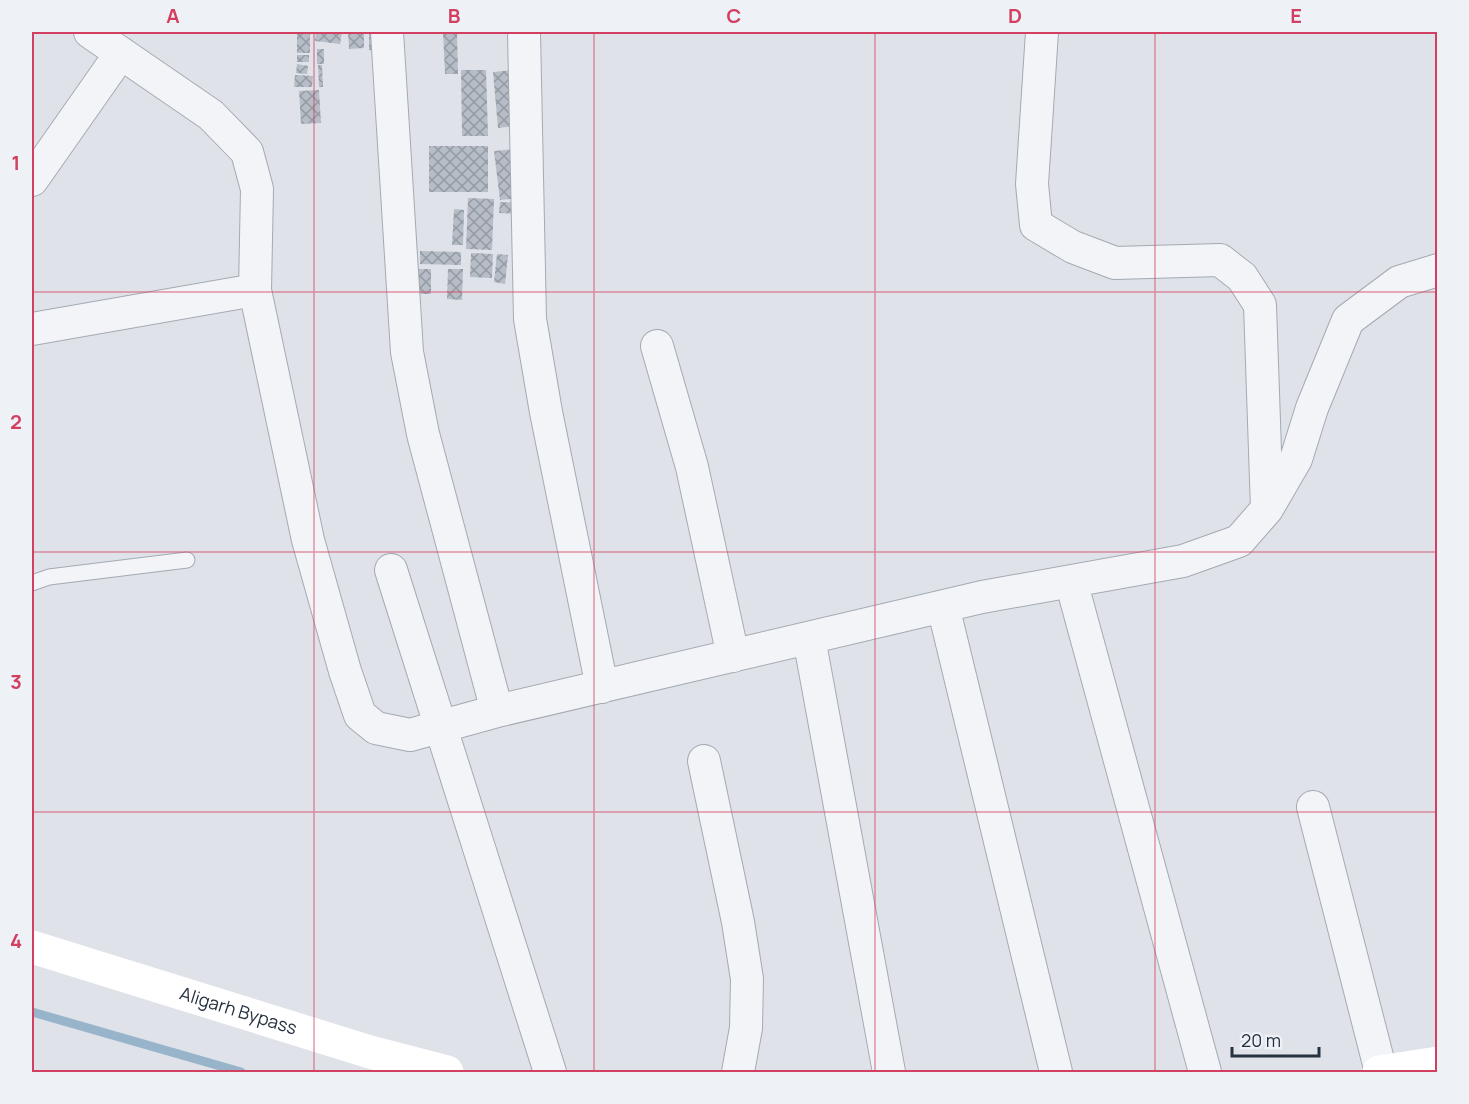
<svg xmlns="http://www.w3.org/2000/svg" width="1469" height="1104" viewBox="0 0 1469 1104" font-family="Manrope,sans-serif">
<style>
.lines{fill:none;stroke-linecap:round;stroke-linejoin:round}
.stream{stroke:#98b4ca;stroke-width:9}
.building{fill:url(#building-cross-hatch)}
.lane-casing{stroke:#a4aab3;stroke-width:17}
.street-casing{stroke:#a4aab3;stroke-width:34}
.lane{stroke:#f2f4f7;stroke-width:15}
.street{stroke:#f2f4f7;stroke-width:32}
.secondary{stroke:#fff;stroke-width:33}
.grid{fill:none;stroke:#d33f60;stroke-width:1.5;stroke-opacity:0.55}
.labels{text-anchor:middle;stroke-width:5;stroke-linejoin:round;paint-order:stroke}
.street-label{font-size:18px;fill:#273240;stroke:#eef2f6}
.neatline{fill:none;stroke:#d33f60;stroke-width:2}
.grid-label{font-size:20px;text-anchor:middle;font-weight:bold;fill:#d33f60}
</style>
<defs>
<pattern id="building-cross-hatch" width="8" height="8" patternUnits="userSpaceOnUse" patternTransform="scale(1.5)"><rect width="8" height="8" fill="#b6bdc6"/><path d="M0 0l8 8M0 8l8-8" fill="none" stroke="#949aa2"/></pattern>
</defs>
<rect width="100%" height="100%" fill="#dfe3e9"/>
<g class="lines">
<!-- stream -->
<path class="stream" d="M32 1012 241 1072"/>
</g>
<!-- building -->
<path class="building" d="M316 32H342L340 44 315 41Z
M348 32H364V48L349 49Z
M369 32H385L384 51 369 50Z
M443 32H457L458 74H445Z
M297 33H310V53H297Z
M317 49H324V64H317Z
M297 55H309V62H297Z
M297 64 308 66 307 74 296 73Z
M318 65H322L323 87H319Z
M461 70H486L488 136H462Z
M514 70 519 126 498 128 493 72Z
M295 75 313 76 312 87H294Z
M319 90 321 123 301 124 299 91Z
M429 146H488V192H429Z
M515 149 520 198 500 200 494 151Z
M468 198 494 199 492 250 466 249Z
M500 202 523 203V214L499 213Z
M454 209 464 210 463 245H452Z
M420 251 461 252V265L420 264Z
M471 253 493 254 492 278 470 277Z
M497 254 508 255 505 284 494 282Z
M416 269H431V294H416Z
M448 269H463L462 300 447 299Z"/>
<g class="lines">
<defs>
<path id="lane" d="M32 583 49 577 187 560"/>
<path id="street" d="M90 32 211 115 247 152 257 189 255 290 308 540 345 671 360 715 376 728 410 735 497 711 982 597 1183 561 1239 541 1267 509 1296 459 1312 408 1348 320 1399 282 1438 270
M387 32 407 352 423 434 497 711
M524 32 530 319 546 412 602 687
M1042 32 1032 184 1036 225 1073 247 1115 263 1220 260 1242 277 1260 305 1267 509
M32 180 121 53
M32 329 255 290
M657 346 692 467 733 656
M391 570 550 1072
M1071 581 1205 1072
M943 606 1056 1072
M809 638 889 1072
M704 761 738 922 747 979 746 1028 738 1072
M1313 807 1381 1072"/>
</defs>
<!-- lane casing -->
<use href="#lane" class="lane-casing"/>
<!-- street casing -->
<use href="#street" class="street-casing"/>
<!-- lane -->
<use href="#lane" class="lane"/>
<!-- street -->
<use href="#street" class="street"/>
<!-- secondary -->
<g class="secondary">
<path id="s1" d="M32 947 370 1052 447 1072"/>
<path d="M1379 1072 1438 1063"/>
</g>
</g>
<!-- grid -->
<path class="grid" d="M314 32V1072M594 32V1072M875 32V1072M1155 32V1072M32 292H1438M32 552H1438M32 812H1438"/>
<g class="labels">
<!-- street labels -->
<g class="street-label">
<text dy="6" stroke="none"><textPath href="#s1" startOffset="216">Aligarh Bypass</textPath></text>
</g>
</g>
<!-- border -->
<rect width="1469" height="1104" fill="none" stroke="#eef2f6" stroke-width="66"/>
<!-- scale -->
<path d="M1232 1047v9h87v-9" fill="none" stroke="#273240" stroke-width="3"/>
<text x="1241" y="1047" font-size="18" fill="#273240" stroke="#eef2f6" stroke-width="4.5" paint-order="stroke">20 m</text>
<rect x="33" y="33" width="1403" height="1038" class="neatline"/>
<g class="grid-label">
<text x="173" y="23">A</text>
<text x="454" y="23">B</text>
<text x="734" y="23">C</text>
<text x="1015" y="23">D</text>
<text x="1296" y="23">E</text>
<text x="16" y="170">1</text>
<text x="16" y="429">2</text>
<text x="16" y="689">3</text>
<text x="16" y="948">4</text>
</g>
</svg>
